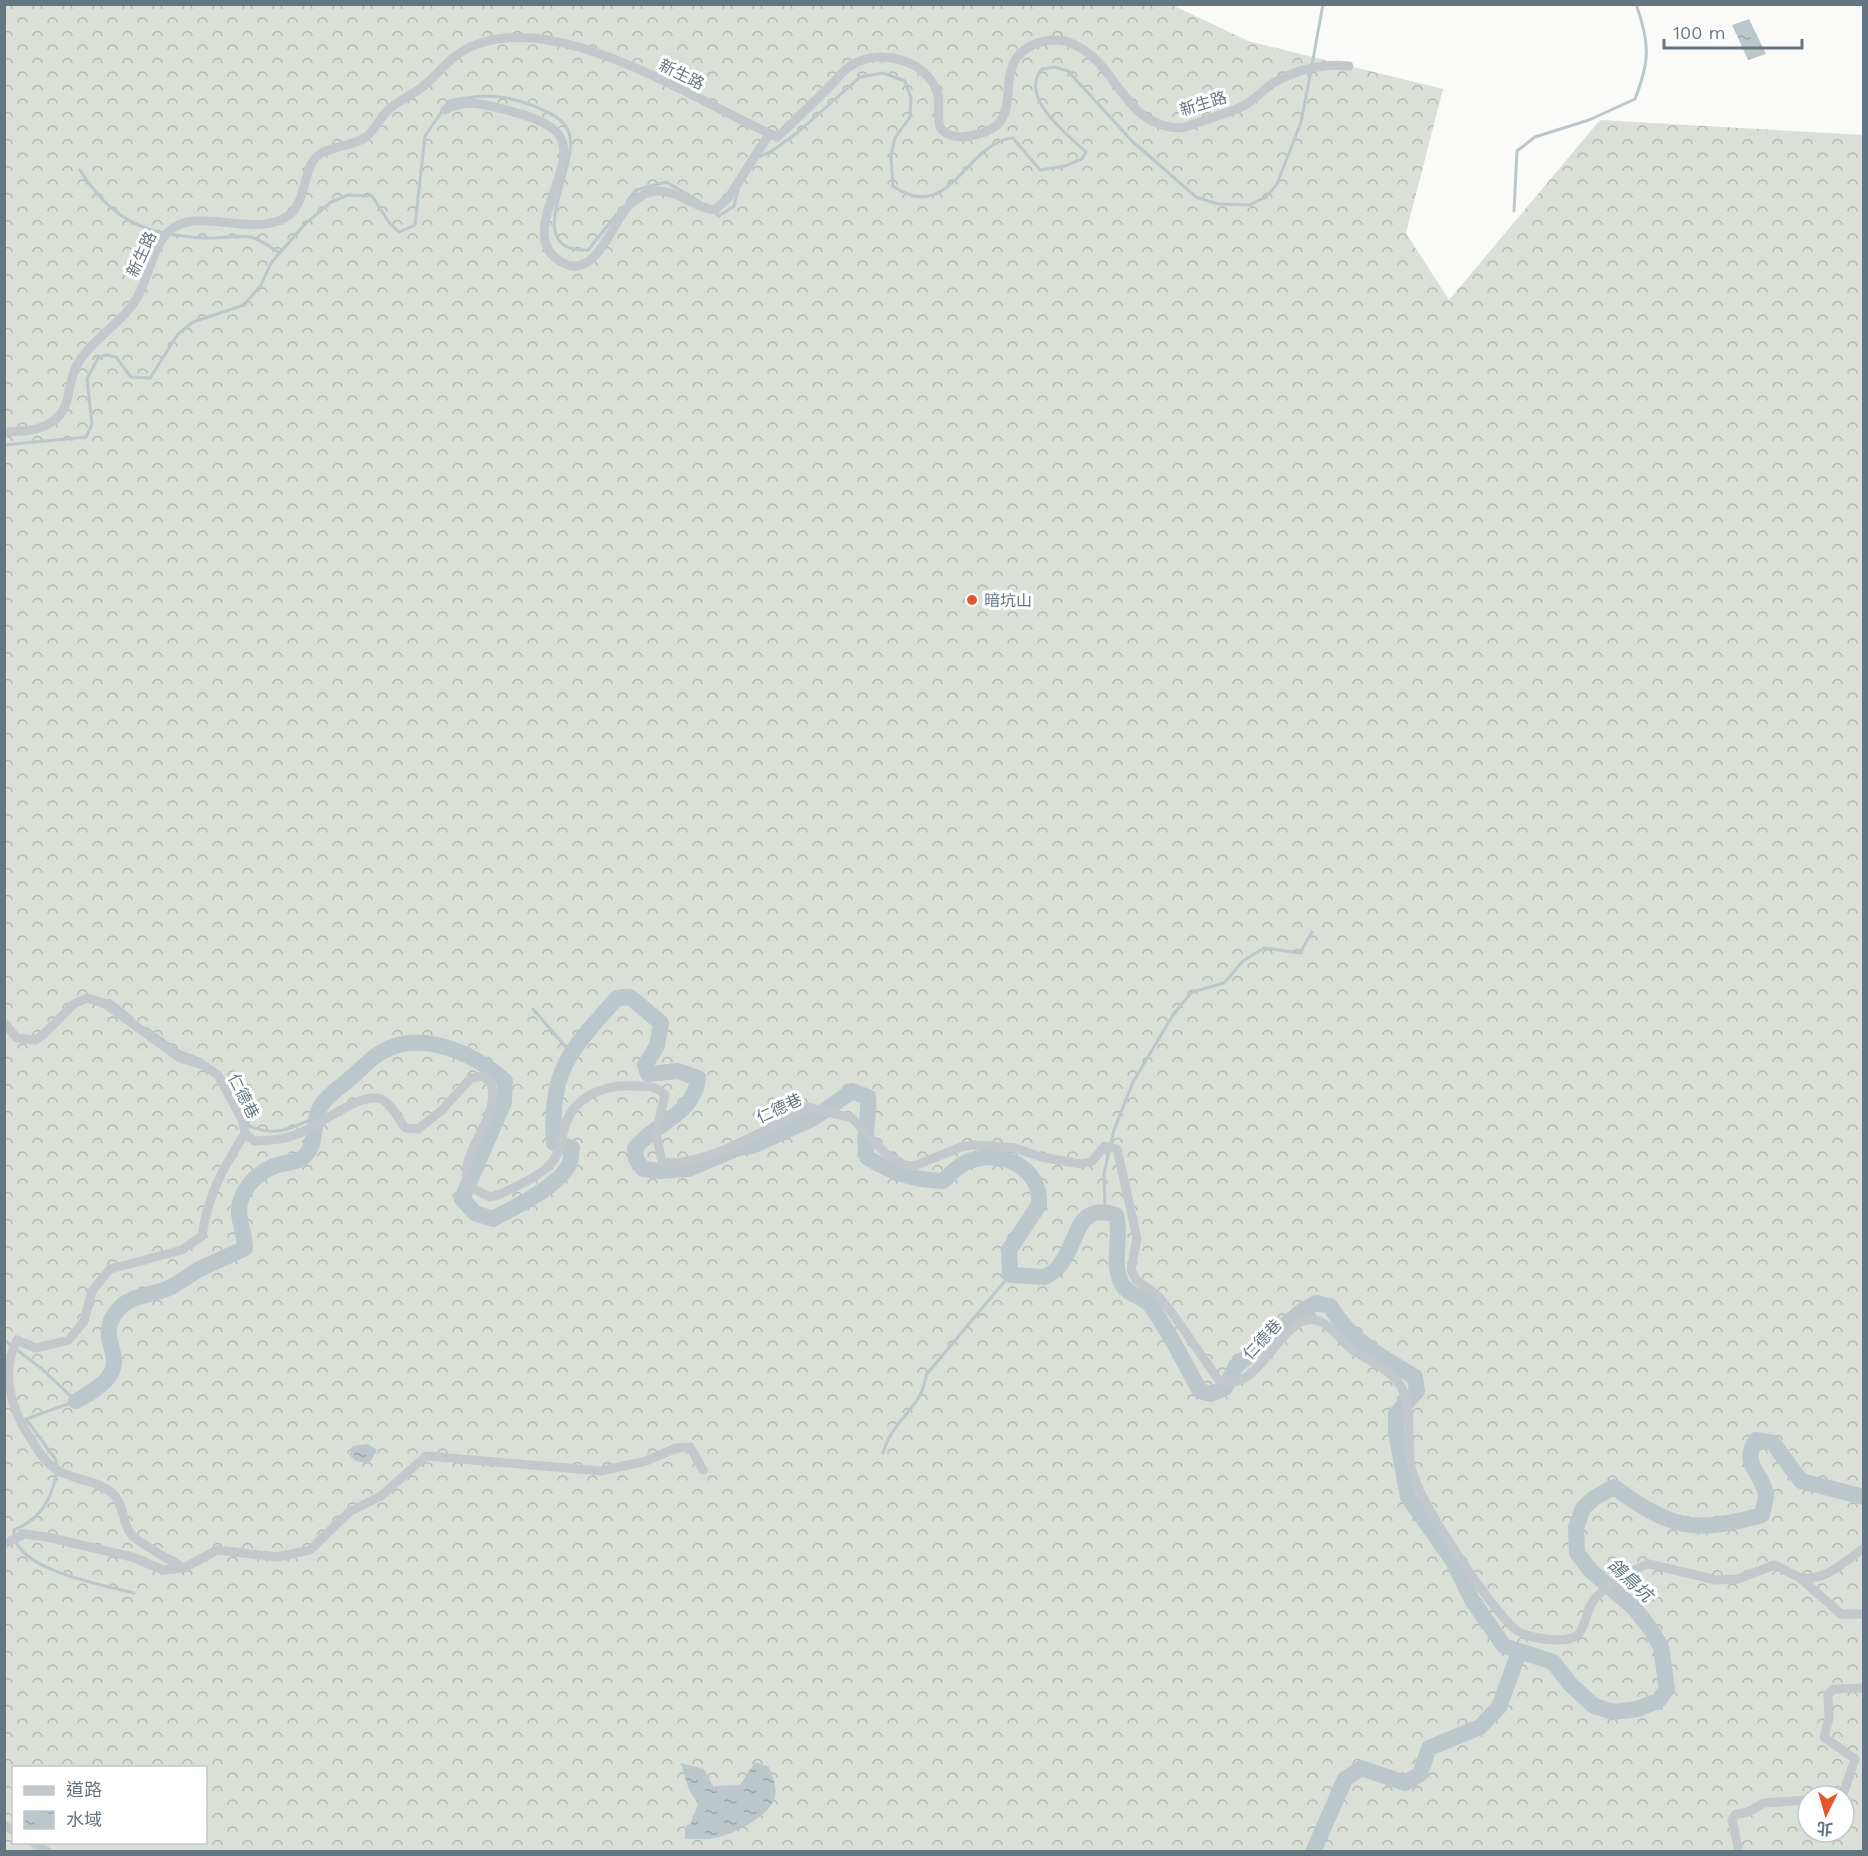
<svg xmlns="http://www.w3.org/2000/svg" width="1868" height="1856" viewBox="0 0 1868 1856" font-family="'Work Sans','Noto Sans TC',sans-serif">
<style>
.forest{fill:url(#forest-crowns);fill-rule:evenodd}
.water{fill:url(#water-ripples)}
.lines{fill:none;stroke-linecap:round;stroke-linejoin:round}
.stream{stroke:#bbc7cb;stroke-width:3}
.river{stroke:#bbc7cb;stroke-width:16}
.minor{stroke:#c3c8cc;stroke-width:9}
.poi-dot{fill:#e4572e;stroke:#fff;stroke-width:2}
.labels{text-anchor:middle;stroke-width:6;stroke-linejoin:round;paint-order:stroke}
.street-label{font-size:16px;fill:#657683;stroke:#fff}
.poi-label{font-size:16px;fill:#657683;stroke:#fff;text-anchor:start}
.water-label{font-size:18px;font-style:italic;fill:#60757c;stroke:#fff}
</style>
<defs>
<pattern id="forest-crowns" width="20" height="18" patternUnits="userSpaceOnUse" patternTransform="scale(1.5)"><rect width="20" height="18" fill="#dadfd7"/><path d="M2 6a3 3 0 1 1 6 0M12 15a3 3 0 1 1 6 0" fill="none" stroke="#b4b9b4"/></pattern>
<pattern id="water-ripples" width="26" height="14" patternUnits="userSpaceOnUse" patternTransform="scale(1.5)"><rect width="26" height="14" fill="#bbc7cb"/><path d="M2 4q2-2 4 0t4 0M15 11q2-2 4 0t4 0" fill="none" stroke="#9ca6aa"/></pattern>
</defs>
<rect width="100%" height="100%" fill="#fafaf8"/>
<!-- forest -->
<path class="forest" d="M5 5H1172L1248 41 1443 89 1406 233 1449 300 1600 120 1863 135V1851L5 1852ZM14 1768H206V1842H14ZM1808 1796H1844V1832H1808Z"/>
<!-- water -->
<path class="water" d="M1749 19 1766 54 1748 60 1732 25Z
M368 1444 377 1450 369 1464 356 1461 349 1455 353 1446Z
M755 1762 769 1767C773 1777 778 1789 774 1800 766 1818 732 1835 714 1838 705 1840 694 1838 685 1839V1827L691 1823 698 1804 689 1790 681 1763 704 1769 713 1786 740 1785Z"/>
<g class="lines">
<!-- stream -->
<path class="stream" d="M1312 65 1323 4
M758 157 772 151 797 133 860 77 883 73 905 81 911 98 910 117 895 138 891 155 893 186C950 226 966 142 1013 138L1040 170 1065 166 1082 159 1086 152C1067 134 1018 97 1042 69L1054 67 1068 71 1132 141 1196 197 1218 204 1249 205 1266 197 1277 184 1301 122 1311 71
M80 170C113 223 149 236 209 238 222 238 238 235 251 237 260 239 271 248 280 253
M627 201 636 190 666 182 699 201
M1514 211 1517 151 1535 137 1589 120 1635 99C1650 61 1650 43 1636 4
M714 212 719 216 734 206 738 190
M4 445 86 437 92 424 87 379 98 358 106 355 116 357 131 377 150 378 178 334 193 322 244 305 261 285 271 263 305 224 331 202 348 195 372 196 390 224 399 232 415 225 425 136 449 101C481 94 503 94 534 106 548 112 564 118 569 133 581 165 518 253 588 250L618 213
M109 1000 131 1017
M533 1009 570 1052
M146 1028 180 1052 202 1060
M230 1088 245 1110 249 1126C275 1137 291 1129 314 1118
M1105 1211 1104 1173 1114 1130 1133 1082 1173 1015 1192 992 1224 983 1243 961 1264 948 1300 953 1312 932
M4 1340 42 1369 76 1401
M883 1453C892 1419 923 1408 926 1375L1010 1275
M56 1466V1460L26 1419 76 1401
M57 1472C51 1500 41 1519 14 1530 11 1570 104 1585 134 1593"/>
<!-- river -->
<path class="river" d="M76 1401C150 1362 88 1347 117 1311 131 1293 152 1297 171 1287 180 1283 189 1275 198 1270 214 1262 229 1256 245 1248 245 1236 240 1225 239 1213 238 1193 255 1174 272 1167 286 1161 299 1165 308 1152 317 1139 312 1120 322 1104 329 1094 343 1085 352 1077 361 1069 370 1059 380 1053 419 1028 474 1053 505 1081L504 1102 462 1199 475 1213 493 1219C514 1207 561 1186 570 1162 571 1158 571 1152 572 1148L554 1143C549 1069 571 1050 617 998L630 997 661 1023 657 1046 645 1065 648 1074 678 1071 698 1078C694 1115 656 1122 635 1148L636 1159 643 1169 659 1171 688 1169 738 1148 752 1146 814 1118 852 1091 868 1097C870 1118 862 1136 867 1157 892 1173 914 1180 943 1181 950 1175 957 1166 965 1163 998 1147 1042 1166 1039 1205L1009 1250 1010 1275 1045 1277C1050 1274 1057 1270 1060 1265 1079 1242 1075 1201 1116 1215 1122 1236 1112 1260 1120 1280 1126 1296 1142 1295 1151 1306 1170 1333 1184 1362 1200 1391L1211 1394 1225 1388 1236 1366 1302 1311 1316 1303 1330 1306C1349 1339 1383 1358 1415 1377L1417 1391 1396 1414V1432L1408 1497 1453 1561 1472 1600 1504 1646 1553 1662 1570 1684 1594 1706 1614 1712 1637 1709 1658 1701 1667 1689 1661 1647 1652 1631 1634 1608 1591 1571 1577 1553 1576 1528 1583 1508 1594 1498 1614 1487C1672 1529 1693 1534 1762 1515 1763 1509 1766 1501 1766 1495 1763 1472 1740 1466 1756 1440L1773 1443 1801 1481 1864 1497
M1313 1852 1345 1779 1361 1768 1405 1783 1420 1774 1429 1748 1480 1727 1499 1707 1519 1652"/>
<!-- minor -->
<path class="minor" d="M445 110C466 99 483 104 506 110 522 114 549 121 559 135 582 168 511 239 565 264 594 277 612 227 625 210 630 203 641 195 650 192 674 186 693 208 715 210L729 197 769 134
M4 432C24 431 40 432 56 419 70 407 68 385 75 369 89 339 124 324 139 294 149 275 153 246 169 231 197 205 256 240 289 215 308 200 302 165 320 154 333 146 353 146 366 137 375 130 380 118 388 110 397 101 411 96 421 88 438 75 450 56 470 47 558 7 698 103 777 137 796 120 814 102 832 84 838 78 844 69 852 65 881 47 929 61 938 95 940 104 937 119 940 127 945 136 960 138 969 136 978 135 991 131 998 124 1019 102 993 60 1037 43 1047 40 1059 39 1068 42 1118 59 1120 125 1179 128 1187 128 1197 123 1205 120 1217 116 1231 112 1243 106 1255 100 1264 88 1275 82 1297 69 1325 63 1349 66
M4 1023 17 1038 35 1040 44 1034 74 1004 87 998 104 1003 180 1058 203 1065 218 1075 242 1119 245 1133 254 1141C271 1140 285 1140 300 1133 321 1125 359 1092 381 1099 391 1103 399 1120 405 1128L418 1129 441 1111 471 1078 483 1076 491 1083C502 1119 457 1151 468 1186L490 1197C505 1194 541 1175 551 1164 561 1152 561 1140 565 1126 574 1095 607 1084 635 1086 646 1087 657 1085 665 1095L656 1134 662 1162C701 1169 773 1126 808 1107L852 1118 885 1153 905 1165 914 1166 961 1147 973 1145 1015 1148 1041 1157 1081 1164 1092 1161 1105 1146 1117 1149 1137 1238 1131 1270 1136 1280 1157 1295 1172 1313 1218 1379C1221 1380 1227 1382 1231 1382 1264 1382 1286 1308 1319 1321 1332 1326 1339 1339 1349 1347 1365 1360 1388 1367 1400 1385 1414 1407 1406 1441 1411 1466 1417 1500 1488 1605 1515 1629 1524 1637 1546 1640 1558 1640 1589 1640 1581 1620 1593 1601 1600 1590 1637 1567 1649 1564L1716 1580 1738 1579 1774 1565C1783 1568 1792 1575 1800 1577 1824 1583 1845 1561 1864 1548
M4 1544 25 1534 52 1538 132 1557 163 1570 184 1568 217 1550 277 1557 310 1550 349 1512 381 1496 426 1456 601 1471 646 1461 676 1448 690 1447 703 1470
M184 1568C172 1561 136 1542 130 1533 123 1522 123 1504 114 1495 98 1479 74 1481 55 1469 45 1462 38 1451 32 1441 11 1410 0 1373 17 1340L36 1348 69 1340 84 1321 92 1291 110 1269 182 1250 202 1236C208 1194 223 1169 245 1133
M1799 1577 1841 1614H1864
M1831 1796 1843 1794 1855 1759 1824 1737 1829 1718 1828 1694 1834 1689 1864 1688
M4 1825 14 1831
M33 1842 48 1852
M1739 1852 1732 1820 1736 1814 1748 1812 1764 1803 1808 1800"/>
</g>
<!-- markers -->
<circle class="poi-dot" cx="972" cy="600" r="6"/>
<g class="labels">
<!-- street labels -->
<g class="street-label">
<text transform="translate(682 74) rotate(26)" y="6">新生路</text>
<text transform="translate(1203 103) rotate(-17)" y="6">新生路</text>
<text transform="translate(141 254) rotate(-65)" y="6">新生路</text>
<text transform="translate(244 1096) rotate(63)" y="6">仁德巷</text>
<text transform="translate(779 1108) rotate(-25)" y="6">仁德巷</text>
<text transform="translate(1262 1339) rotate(-47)" y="6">仁德巷</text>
</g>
<!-- poi labels -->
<g class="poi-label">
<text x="984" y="606">暗坑山</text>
</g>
<!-- water labels -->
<g class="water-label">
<text transform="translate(1630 1580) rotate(43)" y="6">鴿鳥坑</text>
</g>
</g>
<!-- border -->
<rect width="1868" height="1856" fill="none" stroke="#657683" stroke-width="12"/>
<!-- legend -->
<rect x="12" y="1766" width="195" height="78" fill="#ffffff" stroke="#c1c8cd" stroke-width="1.5"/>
<rect x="24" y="1786" width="30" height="9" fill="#c3c8cc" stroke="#c1c8cd" stroke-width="1.5"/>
<text x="66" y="1796" font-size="18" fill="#657683">道路</text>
<rect x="24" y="1811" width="30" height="18" fill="url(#water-ripples)" stroke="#c1c8cd" stroke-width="1.5"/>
<text x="66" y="1826" font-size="18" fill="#657683">水域</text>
<!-- north arrow -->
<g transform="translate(1826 1814) rotate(185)"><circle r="28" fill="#ffffff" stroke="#c1c8cd" stroke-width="1.5"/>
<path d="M0-4.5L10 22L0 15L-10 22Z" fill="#e4572e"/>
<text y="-9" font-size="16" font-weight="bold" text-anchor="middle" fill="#657683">北</text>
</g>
<!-- scale -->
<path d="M1664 39v9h138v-9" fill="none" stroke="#657683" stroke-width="3"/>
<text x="1673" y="39" font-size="18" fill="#657683" stroke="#ffffff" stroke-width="4.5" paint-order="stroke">100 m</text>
</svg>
